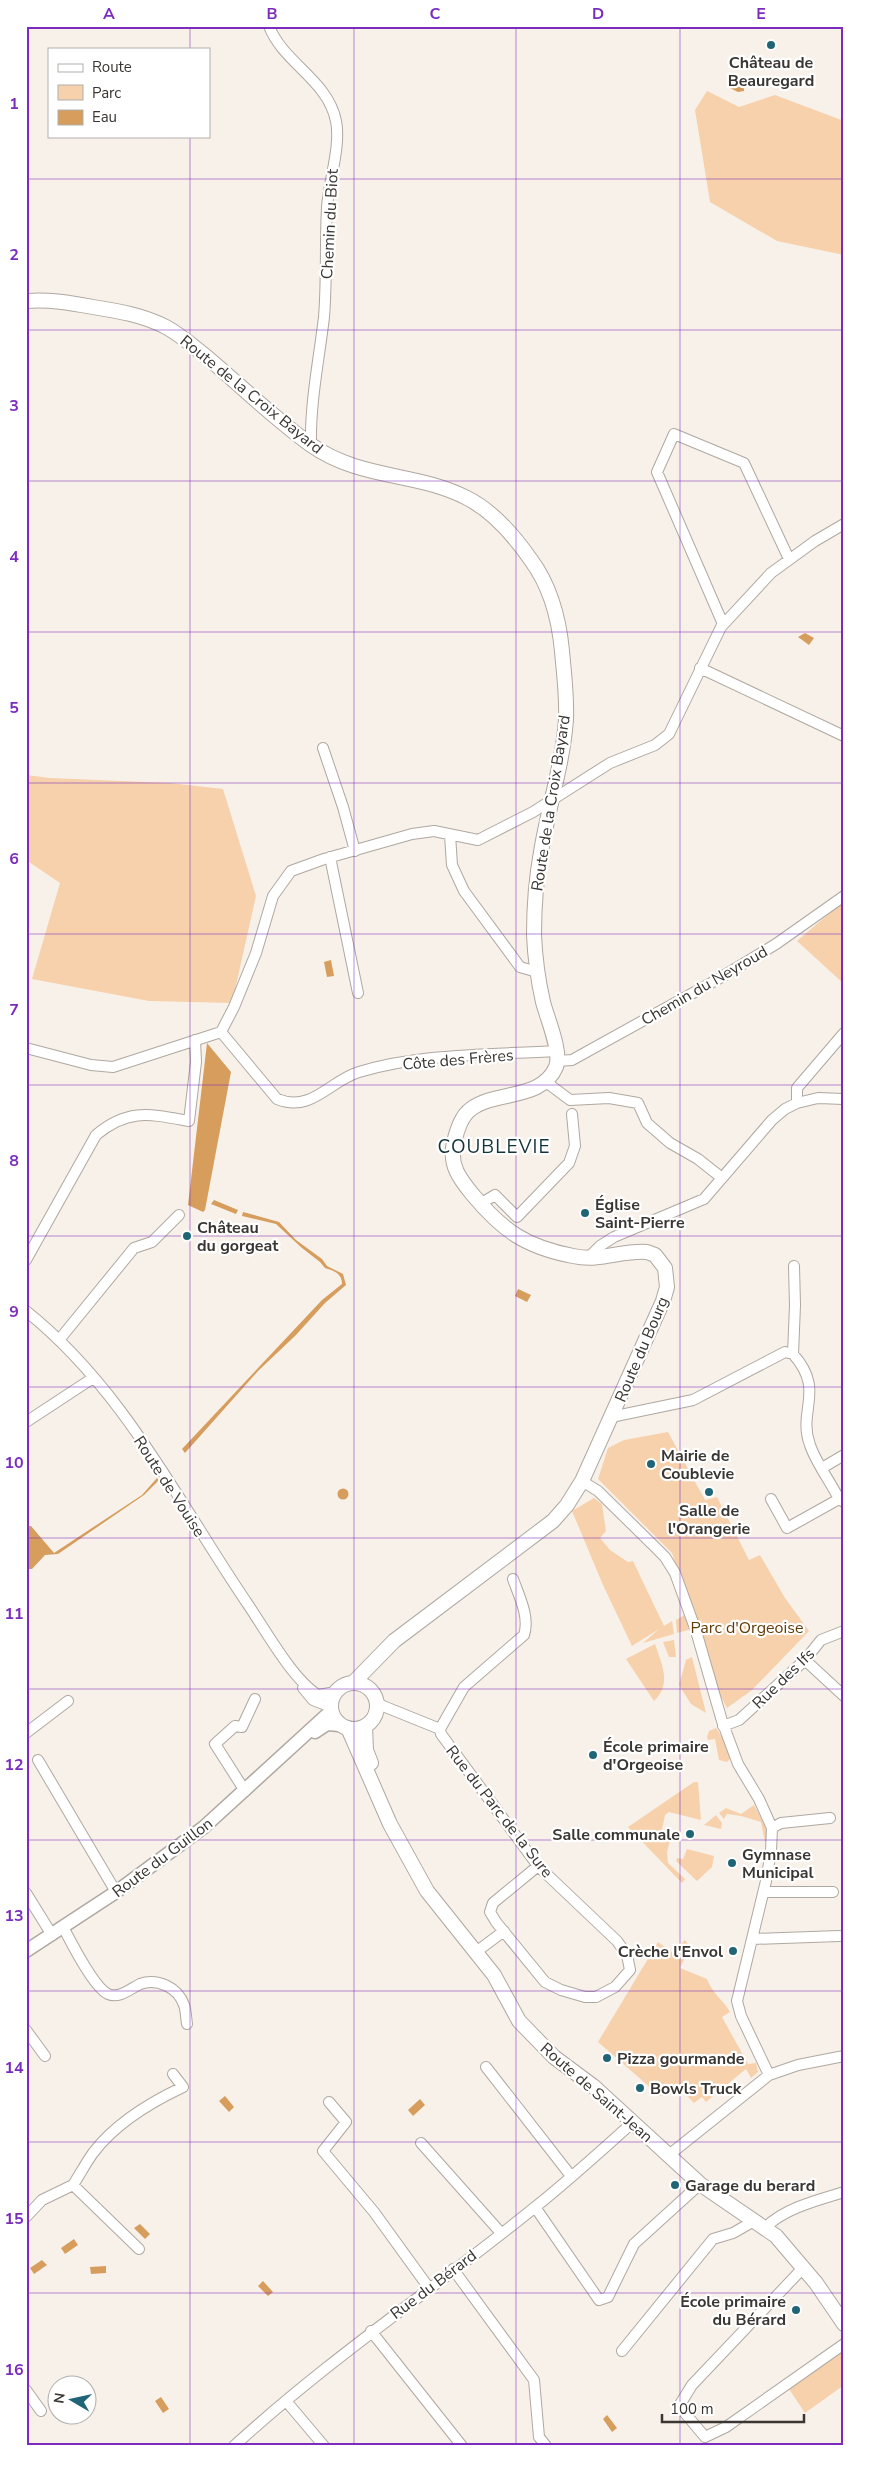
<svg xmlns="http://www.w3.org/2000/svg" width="870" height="2472" viewBox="0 0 870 2472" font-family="'Nunito Sans',sans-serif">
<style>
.green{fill:#f6d1ab}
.water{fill:#d79d5d}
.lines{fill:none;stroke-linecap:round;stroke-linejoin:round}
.minor-casing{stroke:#afa8a1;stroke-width:12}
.tertiary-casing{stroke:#afa8a1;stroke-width:15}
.secondary-casing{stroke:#afa8a1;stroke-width:16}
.minor{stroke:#fff;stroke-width:10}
.tertiary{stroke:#fff;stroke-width:12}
.secondary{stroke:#fff;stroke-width:14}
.grid{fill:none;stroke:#7b2cbf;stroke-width:1;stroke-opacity:0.55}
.poi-dot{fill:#206576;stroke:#fff;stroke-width:2}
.labels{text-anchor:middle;stroke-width:4.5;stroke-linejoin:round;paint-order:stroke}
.poi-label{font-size:16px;font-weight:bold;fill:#393633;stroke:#fff;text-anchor:start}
.street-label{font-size:16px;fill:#393633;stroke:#fff}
.park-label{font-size:16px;fill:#623b06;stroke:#fff}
.quarter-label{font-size:19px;letter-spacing:1px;fill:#13333b;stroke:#fff}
.neatline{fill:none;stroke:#7b2cbf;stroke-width:2}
.grid-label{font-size:16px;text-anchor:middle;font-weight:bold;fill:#7b2cbf}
</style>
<rect width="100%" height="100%" fill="#f8f1e9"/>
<!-- green -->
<path class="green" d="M707 91 739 107 775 95 844 121V255L777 241 710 202 695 110Z
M26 775 50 778 170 783 223 789 256 896 232 1003 149 1001 32 979 60 883 26 860Z
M844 901V984L797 941Z
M668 1432 705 1500 717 1497 749 1560 760 1555 785 1598 809 1631 752 1690 727 1708 717 1689 672 1553 598 1479 608 1448 624 1440Z
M594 1498 602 1504 606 1531 600 1538 610 1550 628 1562 633 1561 664 1626 672 1621 674 1634 643 1643 659 1629 632 1646 603 1585 572 1511Z
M686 1614 691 1629 677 1633 676 1620Z
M674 1640 676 1657H669L663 1642Z
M655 1644C662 1665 672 1684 654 1701L626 1659Z
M692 1657 706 1713 691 1704 679 1685 686 1660Z
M716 1728 727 1745 731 1758 727 1762 719 1760 715 1739 708 1740 707 1737 709 1731Z
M694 1782H698L701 1820 669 1812 665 1815 661 1834 663 1840 670 1841 667 1852 668 1863 685 1879 682 1883 628 1827Z
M754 1805 765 1825 768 1842H765L761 1822 741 1816 727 1814 724 1819 719 1813 726 1808 741 1814Z
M716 1815 722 1823 721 1829 704 1825Z
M687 1849 714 1856 712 1867 697 1881 676 1861 677 1858 683 1859Z
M685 1940 690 1947 680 1968 707 1979C714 1996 722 1998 730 2012L722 2017 748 2064 756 2063 758 2072 751 2078 746 2069 706 2102 702 2097 694 2103 684 2093 660 2096 598 2042 658 1942 673 1953Z
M844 2350V2385L805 2413 789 2389Z"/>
<!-- water -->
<path class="water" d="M734 79 744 85V91L738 92 730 88 729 82Z
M805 633 814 638 809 645 798 637Z
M331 960 334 976 327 977 324 962Z
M207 1043 231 1072 205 1210 203 1212 188 1205Z
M214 1200 238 1210 236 1214 211 1204Z
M243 1212 279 1222 296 1240 322 1259 327 1266 343 1274 346 1285 325 1303 296 1335 258 1371 185 1453 182 1449 322 1300 342 1284C342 1273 334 1271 325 1268L320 1262 302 1248 276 1224 242 1216Z
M518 1289 531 1295 527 1302 515 1296Z
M157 1478 159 1480 144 1495 58 1554 45 1555 32 1569H26V1526H31L54 1553 142 1495Z
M337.5 1494a5.5 5.5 0 1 1 11 0a5.5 5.5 0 1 1-11 0Z
M225 2096 234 2107 229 2112 219 2101Z
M420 2099 425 2105 413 2116 408 2110Z
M140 2224 150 2234 145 2239 134 2228Z
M74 2239 78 2245 65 2254 61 2248Z
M42 2260 47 2265 34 2274 30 2268Z
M106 2266V2273L91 2274 90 2267Z
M263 2281 273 2292 268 2296 258 2286Z
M161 2397 169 2409 163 2413 155 2401Z
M607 2415 617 2428 612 2432 603 2419Z"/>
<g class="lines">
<defs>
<path id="minor" d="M269 26C283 63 328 80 336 121 341 146 329 180 327 207 325 244 327 280 324 317 319 360 310 402 311 445
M723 624 657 472 674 434 744 463 789 559
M700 668 844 736
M323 748 343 807 355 851
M450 835 452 865 464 891 520 967 537 972
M330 857 358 993
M221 1032 234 1007 256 953 273 896 291 871 324 859 412 834 434 831 478 840 533 812 610 763 655 745 669 734 721 627 771 573 815 541 844 524
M221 1032 277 1099C312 1113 329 1081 359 1072 422 1053 491 1055 556 1051
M26 1048 91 1065 113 1067 221 1032
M557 1061 572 1060 720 978 776 944 844 896
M546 1082 570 1100 609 1098 638 1103 647 1123 670 1143 698 1159 722 1178
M797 1103 818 1098 844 1099
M480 1204 495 1195 517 1217 569 1163 575 1146 572 1114
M588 1258 600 1246 614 1237 704 1199 772 1120 785 1109 797 1103V1088L844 1033
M26 1260 96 1135C128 1108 150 1114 189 1121L196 1062 195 1040
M26 1311C124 1389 180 1505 249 1606 266 1631 293 1680 318 1695L336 1692
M59 1340 134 1248 152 1242 179 1215
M793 1354 795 1305 794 1266
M611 1417 693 1400 785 1352 793 1354C826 1391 797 1410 810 1445 816 1463 830 1481 839 1499L844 1502
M26 1422 93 1378
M822 1468 844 1455
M582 1481 598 1491 653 1545 665 1557 675 1573 696 1631 722 1721 738 1764 759 1799 772 1828 771 1851 766 1881 737 2001 741 2016 769 2075
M771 1499 787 1528 839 1499
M513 1579C519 1596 530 1617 524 1635L464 1687 440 1729 441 1734 538 1866 617 1941 627 1955 630 1970 615 1987 596 1997H585L561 1990 545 1982 496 1922 490 1912 493 1903 538 1866
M805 1660 844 1696
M303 1688 313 1700 331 1707
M378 1704 440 1729
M723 1726 739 1720 805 1660 821 1640 844 1631
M26 1733 68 1701
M38 1760 116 1892
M245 1791 215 1744 235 1726 242 1727 255 1699
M772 1828 781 1823 830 1818
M764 1892H833
M26 1893 52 1935
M63 1927C71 1942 94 1988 108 1994 119 1999 130 1989 140 1984 157 1978 178 1987 184 2005 186 2010 186 2018 187 2024
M752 1939 839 1936
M476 1952 504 1931
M26 2030 45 2056
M486 2067 571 2176
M329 2102 346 2122 323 2151 374 2212 429 2288
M421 2143 501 2233
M669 2155 769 2075 798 2065 844 2056
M73 2185C80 2174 86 2163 93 2153 115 2124 151 2102 183 2087L173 2074
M535 2207 599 2300 608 2297 634 2244 700 2184
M26 2217 42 2200 73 2185 139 2249
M766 2227C785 2208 818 2200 844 2192
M803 2268 692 2385 679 2406 705 2437 726 2427 844 2344
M453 2269 534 2380 539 2437 546 2446
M371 2331 462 2446
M622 2351 713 2239 733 2233 754 2221
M26 2390 41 2411
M286 2401 324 2446
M234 2446C329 2359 435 2288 534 2208 568 2181 600 2152 632 2123"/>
<path id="tertiary" d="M315 1732 327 1724 340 1725
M26 1951 116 1892 204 1827 331 1711"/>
<path id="secondary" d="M26 301C49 299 71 303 93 307 118 311 143 315 166 327 181 335 194 347 208 358 242 387 275 419 311 445 361 480 417 472 467 498 493 511 515 537 531 560 551 587 559 619 562 651 564 674 567 696 566 719 563 764 548 808 541 852 536 879 534 907 534 935 535 957 538 980 543 1002 547 1018 562 1052 556 1067 541 1101 496 1090 471 1109 461 1116 457 1131 454 1142 449 1165 459 1178 473 1195 503 1231 526 1247 573 1256 601 1262 621 1250 647 1252L655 1255 665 1268 667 1287 663 1301 582 1481 567 1505 553 1521 394 1641 353 1683
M331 1706a23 23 0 1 1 46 0a23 23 0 1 1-46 0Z
M365 1727 366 1750 371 1763
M348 1728 390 1824 427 1891 494 1975 519 2021 554 2057 593 2086 700 2184 776 2236 816 2283 844 2324"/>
</defs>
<!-- minor casing -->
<use href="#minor" class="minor-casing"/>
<!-- tertiary casing -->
<use href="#tertiary" class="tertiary-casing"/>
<!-- secondary casing -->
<use href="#secondary" class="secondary-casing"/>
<!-- minor -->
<use href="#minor" class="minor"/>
<!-- tertiary -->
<use href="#tertiary" class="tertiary"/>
<!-- secondary -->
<use href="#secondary" class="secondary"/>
</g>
<!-- grid -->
<path class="grid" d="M190 26V49M354 26V2446M516 26V2446M680 26V2446M190 136V2446M26 179H844M26 330H844M26 481H844M26 632H844M26 783H844M26 934H844M26 1085H844M26 1236H844M26 1387H844M26 1538H844M26 1689H844M26 1840H844M26 1991H844M26 2142H844M26 2293H844"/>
<!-- markers -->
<g class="poi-dot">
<circle cx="771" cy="45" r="5"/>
<circle cx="585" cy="1213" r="5"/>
<circle cx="187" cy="1236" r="5"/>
<circle cx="651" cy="1464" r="5"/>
<circle cx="709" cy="1492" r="5"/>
<circle cx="593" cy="1755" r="5"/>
<circle cx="690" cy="1834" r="5"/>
<circle cx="732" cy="1863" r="5"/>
<circle cx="733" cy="1951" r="5"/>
<circle cx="607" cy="2058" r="5"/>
<circle cx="640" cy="2088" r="5"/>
<circle cx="675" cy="2185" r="5"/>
<circle cx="796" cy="2310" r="5"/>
</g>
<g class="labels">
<!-- poi labels -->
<g class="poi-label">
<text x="771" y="68" text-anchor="middle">Château de<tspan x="771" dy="18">Beauregard</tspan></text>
<text x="595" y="1210">Église<tspan x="595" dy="18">Saint-Pierre</tspan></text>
<text x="197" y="1233">Château<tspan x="197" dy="18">du gorgeat</tspan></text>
<text x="661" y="1461">Mairie de<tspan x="661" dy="18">Coublevie</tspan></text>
<text x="709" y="1516" text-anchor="middle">Salle de<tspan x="709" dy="18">l'Orangerie</tspan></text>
<text x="603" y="1752">École primaire<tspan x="603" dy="18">d'Orgeoise</tspan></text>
<text x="680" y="1840" text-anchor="end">Salle communale</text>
<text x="742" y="1860">Gymnase<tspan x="742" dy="18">Municipal</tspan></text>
<text x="723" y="1957" text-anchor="end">Crèche l'Envol</text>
<text x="617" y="2064">Pizza gourmande</text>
<text x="650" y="2094">Bowls Truck</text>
<text x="685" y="2191">Garage du berard</text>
<text x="786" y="2307" text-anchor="end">École primaire<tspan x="786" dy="18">du Bérard</tspan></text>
</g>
<!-- street labels -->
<g class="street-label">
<text transform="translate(329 224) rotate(-87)" y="6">Chemin du Biot</text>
<text transform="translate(252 394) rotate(39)" y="6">Route de la Croix Bayard</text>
<text transform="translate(550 803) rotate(-81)" y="6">Route de la Croix Bayard</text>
<text transform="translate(704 985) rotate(-30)" y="6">Chemin du Neyroud</text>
<text transform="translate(458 1059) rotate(-5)" y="6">Côte des Frères</text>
<text transform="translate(641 1349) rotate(-67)" y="6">Route du Bourg</text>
<text transform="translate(170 1486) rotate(57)" y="6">Route de Vouise</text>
<text transform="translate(783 1678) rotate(-44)" y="6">Rue des Ifs</text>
<text transform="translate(500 1811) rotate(52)" y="6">Rue du Parc de la Sure</text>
<text transform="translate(162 1857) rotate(-37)" y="6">Route du Guillon</text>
<text transform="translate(597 2092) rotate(41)" y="6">Route de Saint-Jean</text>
<text transform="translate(433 2284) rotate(-37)" y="6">Rue du Bérard</text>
</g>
<!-- park labels -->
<g class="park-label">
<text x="747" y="1633">Parc d'Orgeoise</text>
</g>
<!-- quarter labels -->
<g class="quarter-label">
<text x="494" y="1153">COUBLEVIE</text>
</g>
</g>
<!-- border -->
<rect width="870" height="2472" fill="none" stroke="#ffffff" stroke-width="55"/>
<!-- legend -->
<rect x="48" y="48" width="162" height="90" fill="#ffffff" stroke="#b0afad"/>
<rect x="58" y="64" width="25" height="8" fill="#ffffff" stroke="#b0afad"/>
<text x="92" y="72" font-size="15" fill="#393633">Route</text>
<rect x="58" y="85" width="25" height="15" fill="#f6d1ab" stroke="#b0afad"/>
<text x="92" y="98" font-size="15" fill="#393633">Parc</text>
<rect x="58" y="110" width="25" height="15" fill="#d79d5d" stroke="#b0afad"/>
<text x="92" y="122" font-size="15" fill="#393633">Eau</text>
<!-- north arrow -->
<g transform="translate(72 2400) rotate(279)"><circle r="24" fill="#ffffff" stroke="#b0afad"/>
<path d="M0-4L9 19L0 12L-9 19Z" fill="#206576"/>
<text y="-8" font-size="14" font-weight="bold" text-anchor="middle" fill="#393633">N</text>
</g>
<!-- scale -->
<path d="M662 2414v8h142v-8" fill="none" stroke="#393633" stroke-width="2.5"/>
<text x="670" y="2414" font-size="15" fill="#393633" stroke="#ffffff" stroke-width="4" paint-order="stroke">100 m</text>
<rect x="28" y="28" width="814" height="2416" class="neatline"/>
<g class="grid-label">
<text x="109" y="19">A</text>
<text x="272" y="19">B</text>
<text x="435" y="19">C</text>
<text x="598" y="19">D</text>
<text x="761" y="19">E</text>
<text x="14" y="109">1</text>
<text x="14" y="260">2</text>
<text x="14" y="411">3</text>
<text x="14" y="562">4</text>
<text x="14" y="713">5</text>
<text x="14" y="864">6</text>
<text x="14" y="1015">7</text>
<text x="14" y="1166">8</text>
<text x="14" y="1317">9</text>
<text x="14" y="1468">10</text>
<text x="14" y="1619">11</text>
<text x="14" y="1770">12</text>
<text x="14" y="1921">13</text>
<text x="14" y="2073">14</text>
<text x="14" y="2224">15</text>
<text x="14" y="2375">16</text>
</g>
</svg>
